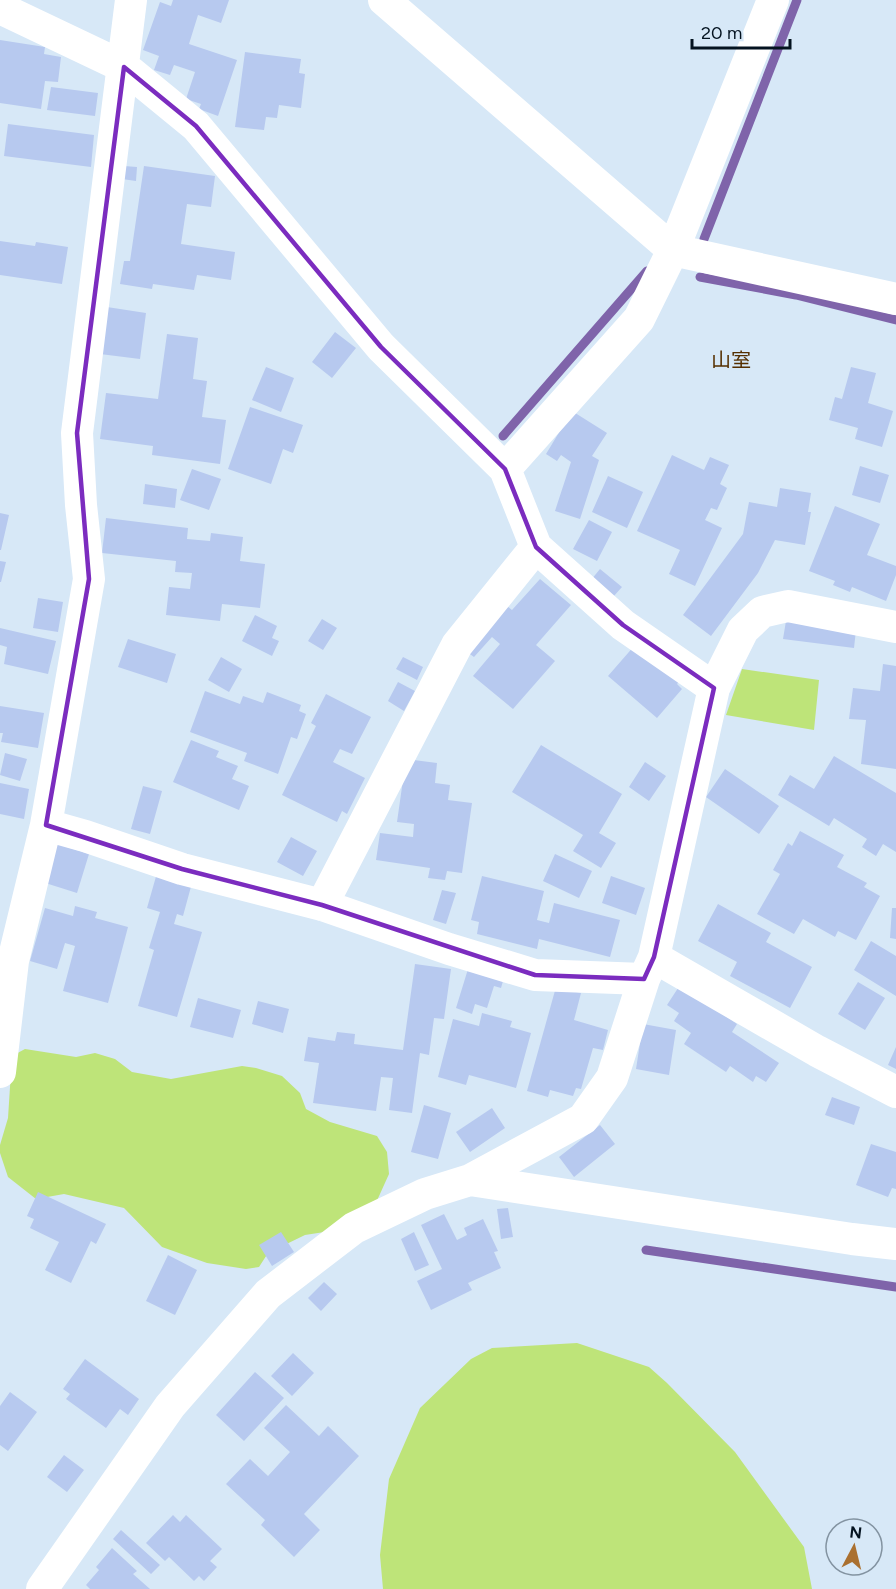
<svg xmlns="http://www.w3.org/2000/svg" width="896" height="1589" viewBox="0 0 896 1589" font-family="Figtree,'Noto Sans JP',sans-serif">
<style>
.green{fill:#bee479}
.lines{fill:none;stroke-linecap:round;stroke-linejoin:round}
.stream{stroke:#7f64aa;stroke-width:9}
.building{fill:#b7c9ef}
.street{stroke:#fff;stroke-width:32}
.marked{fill:none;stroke:#7b2cbf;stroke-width:4.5;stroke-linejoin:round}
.labels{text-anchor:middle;stroke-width:5;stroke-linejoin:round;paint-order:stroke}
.quarter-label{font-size:20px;fill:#552f00;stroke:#d7e8f7}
</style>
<rect width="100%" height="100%" fill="#d7e8f7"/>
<!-- green -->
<path class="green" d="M742 669 819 680 814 730 726 715Z
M25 1049 76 1057 95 1053 115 1059 132 1072 171 1079 242 1066 256 1068 282 1076 300 1093 306 1109 330 1122 377 1136 387 1152 389 1174 375 1205 331 1231 305 1235 268 1253 259 1267 246 1269 207 1263 162 1247 124 1208 64 1194 36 1199 8 1177 0 1153V1145L8 1118 12 1056Z
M577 1343 649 1367 667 1383 735 1452 804 1547 812 1589H383L380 1555 389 1479 420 1408 471 1359 492 1348Z"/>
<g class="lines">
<!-- stream -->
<path class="stream" d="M704 239 797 0
M700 277 796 295 896 320
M503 436 647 271
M646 1250 896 1287"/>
</g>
<!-- building -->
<path class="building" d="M173 0H229L221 23 198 15 189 44 237 60 218 116 199 109 201 104 186 99 195 72 174 65 170 75 154 70 159 56 143 50 160 2 171 6Z
M0 40 45 47 44 54 61 57 58 82 45 81 41 109 0 103Z
M245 52 301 59 299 73 305 74 301 108 279 105 277 118 266 117 264 130 235 127Z
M51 87 98 93 95 116 47 110Z
M8 124 94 135 91 167 4 156Z
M124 166 137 167 136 181 122 179Z
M144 166 215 176 211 207 187 204 181 244 235 252 231 280 197 275 194 290 153 284 152 289 120 284 124 261H130Z
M0 241 35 246 36 242 68 247 62 284 0 275Z
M107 307 146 313 140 359 100 354Z
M335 332 356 348 332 378 312 362Z
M167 334 198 338 193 379 207 381 202 417 226 420 220 464 152 455 153 446 100 439 106 393 158 399Z
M266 367 294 378 281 412 252 400Z
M851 367 876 373 868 403 893 411 882 447 855 439 858 428 829 420 835 397 842 399Z
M250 407 303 425 293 453 283 449 271 484 228 469Z
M572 411 607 433 592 456 599 460 580 519 555 511 571 462 561 455 557 461 546 454Z
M672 455 704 470 710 457 729 465 720 484 727 488 717 510 711 508 705 520 722 528 695 586 669 574 680 550 637 531Z
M860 466 889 475 880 503 852 495Z
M192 469 221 479 209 510 180 500Z
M608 476 643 492 627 528 592 512Z
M145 484 177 489 175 508 143 504Z
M780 488 811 493 808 512H811L805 545 775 540 758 573 711 636 683 615 743 534 749 502 777 507Z
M835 506 880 524 867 555 896 566V575L886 601 852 587 850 592 833 585 835 581 809 571Z
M0 513 9 515 1 550H0Z
M106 518 188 528 187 539 210 541 211 533 243 537 240 561 265 564 260 608 222 604 220 621 166 615 169 587 190 589 192 573 175 572 176 561 102 553Z
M589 520 612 532 597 561 573 549Z
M0 561 6 562 1 582H0Z
M600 569 622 587 613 597 591 580Z
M540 579 571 605 536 645 555 661 513 709 473 676 500 644 492 637 474 657 467 652 507 606 512 610Z
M38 598 63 602 58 632 33 628Z
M255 615 277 626 272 638 279 641 272 656 242 641Z
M322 619 337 628 323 650 308 641Z
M786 621 856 630 854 648 783 639Z
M0 628 56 641 48 674 4 664 7 647 0 645Z
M128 639 176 654 167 683 118 667Z
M635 645 681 679 677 684 682 689 657 718 608 676Z
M221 657 242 669 229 692 208 680Z
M403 657 423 667 417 680 396 669Z
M883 664 896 666V769L861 764 866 720 849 719 853 688 880 691Z
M398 682 415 691 404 711 388 701Z
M205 691 240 704 243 696 263 703 267 692 301 705 299 711 306 714 297 739 291 737 278 774 244 761 247 753 190 732Z
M326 694 371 717 352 754 340 749 333 762 365 778 347 814 342 811 337 822 282 795 316 726 311 723Z
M0 706 44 713 38 748 1 742 3 733H0Z
M191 740 219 751 216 757 238 766 232 779 249 786 239 810 173 782Z
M541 745 622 794 599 833 616 843 601 868 573 851 583 835 512 792Z
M5 753 27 759 20 781 0 775Z
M834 756 896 793V852L883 844 876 856 862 847 867 839 834 818 829 826 778 795 790 775 814 789Z
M406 759 437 763 435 783 450 785 448 800 472 803 462 873 447 871 445 880 428 878 430 868 376 860 380 833 413 837 414 824 397 822Z
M645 762 666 776 649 801 629 787Z
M725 769 779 806 759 834 706 797Z
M0 783 29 789 24 819 0 814Z
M143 786 162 791 150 834 131 829Z
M800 831 844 855 837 867 867 883 864 887 880 896 856 940 838 931 835 937 803 919 794 934 757 914 780 874 773 870 788 843 792 846Z
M291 837 317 851 303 876 277 862Z
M51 842 89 854 77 893 39 881Z
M555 854 592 871 579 898 543 881Z
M157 873 192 883 183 916 177 914 174 924 202 932 177 1017 138 1006 154 950 149 948 160 912 147 908Z
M482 876 544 891 537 920 549 923 554 903 620 920 610 957 539 939 537 949 477 934 479 922 471 920Z
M611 876 645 888 636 915 602 903Z
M442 890 456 893 446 924 433 920Z
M718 904 771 933 766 942 812 967 790 1008 730 976 737 962 698 941Z
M75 906 97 912 95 918 128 927 108 1003 63 991 75 946 65 943 57 969 30 961 45 908 73 916Z
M892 908H896V939L890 938Z
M871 941 896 956V996L854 970Z
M415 964 451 969 444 1019 434 1018 429 1055 420 1053 412 1113 389 1110 393 1078 381 1077 376 1111 313 1103 319 1063 304 1061 308 1037 335 1041 337 1032 355 1034 354 1044 403 1050Z
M468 969 503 981 501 988 494 986 487 1008 475 1004 472 1014 456 1008Z
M858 982 885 998 865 1030 838 1014Z
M680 985 737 1024 732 1032 779 1063 766 1082 756 1076 753 1082 730 1066 726 1072 684 1044 691 1033 674 1021 679 1013 667 1005Z
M556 987 581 993 574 1020 608 1030 603 1050 593 1048 581 1089 576 1088 573 1096 550 1090 548 1097 527 1091Z
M198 998 241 1010 233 1038 190 1027Z
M258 1001 289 1009 283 1033 252 1024Z
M482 1013 512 1021 510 1027 531 1033 516 1088 469 1075 466 1085 438 1077 453 1019 479 1026Z
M643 1024 676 1030 669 1075 636 1069Z
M896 1047V1069L888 1065Z
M832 1097 860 1107 854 1125 825 1115Z
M424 1105 451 1113 438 1159 411 1152Z
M492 1108 505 1128 470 1152 456 1132Z
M600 1125 615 1144 574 1177 559 1157Z
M871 1144 896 1152V1189L892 1188 888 1197 856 1185Z
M38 1192 106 1224 96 1244 91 1241 71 1283 45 1270 59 1242 30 1228 34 1219 27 1216Z
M508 1208 513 1237 501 1239 497 1209Z
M444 1214 457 1240 467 1235 464 1228 483 1219 498 1251 494 1252 501 1268 468 1283 472 1290 431 1310 417 1281 442 1269 421 1225Z
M281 1232 294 1252 272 1266 259 1245Z
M414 1232 429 1265 415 1271 401 1239Z
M168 1255 197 1270 175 1315 146 1301Z
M324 1282 337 1294 321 1311 308 1298Z
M293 1353 314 1373 292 1396 271 1376Z
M85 1359 139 1399 128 1415 120 1409 106 1428 66 1399 70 1394 63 1389Z
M255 1372 284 1398 244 1441 216 1415Z
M10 1392 37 1412 8 1451 0 1445V1406Z
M286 1405 319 1436 328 1426 359 1456 304 1514 320 1530 294 1557 261 1525 265 1520 226 1484 250 1459 268 1476 290 1452 264 1428Z
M64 1455 84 1470 67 1492 47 1477Z
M173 1515 180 1522 186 1515 222 1549 210 1561 217 1567 204 1581 199 1576 194 1581 169 1557 165 1561 146 1543Z
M121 1530 160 1565 151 1574 113 1539Z
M112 1548 137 1571 133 1574 150 1589H90L86 1585 99 1570 96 1567Z"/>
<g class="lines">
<!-- street -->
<path class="street" d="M384 0 673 250 896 299
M0 8 124 67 196 126 381 347 505 469 536 547 623 625 714 688
M505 469 639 319 673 250 773 0
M46 825 85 836 182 869 322 905 449 949 535 975 644 979
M322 905 457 645 536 547
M654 957 817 1051 896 1092
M0 1072 13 961 46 825 89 579 81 505 77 433 131 0
M470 1180 852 1239 896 1244
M42 1589 170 1406 268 1294 354 1228 425 1194 470 1180 583 1119 612 1078 644 979 654 957 714 688 743 630 762 612 788 606 896 627"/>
</g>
<!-- marked area -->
<path class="marked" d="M124 67 196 126 381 347 505 469 536 547 623 625 714 688 654 957 644 979 535 975 322 905 182 869 46 825 89 579 77 433Z"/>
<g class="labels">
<!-- quarter labels -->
<g class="quarter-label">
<text x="731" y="367">山室</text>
</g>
</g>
<!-- north arrow -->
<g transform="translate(854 1547) rotate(7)"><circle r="28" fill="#d7e8f7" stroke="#8393a1" stroke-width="1.5"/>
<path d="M0-4.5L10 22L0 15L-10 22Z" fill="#aa7030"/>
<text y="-9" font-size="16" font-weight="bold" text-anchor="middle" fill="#041320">N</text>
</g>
<!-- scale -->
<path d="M692 39v9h98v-9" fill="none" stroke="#041320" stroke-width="3"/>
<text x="701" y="39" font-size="18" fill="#041320" stroke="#d7e8f7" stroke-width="4.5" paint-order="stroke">20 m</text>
</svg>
